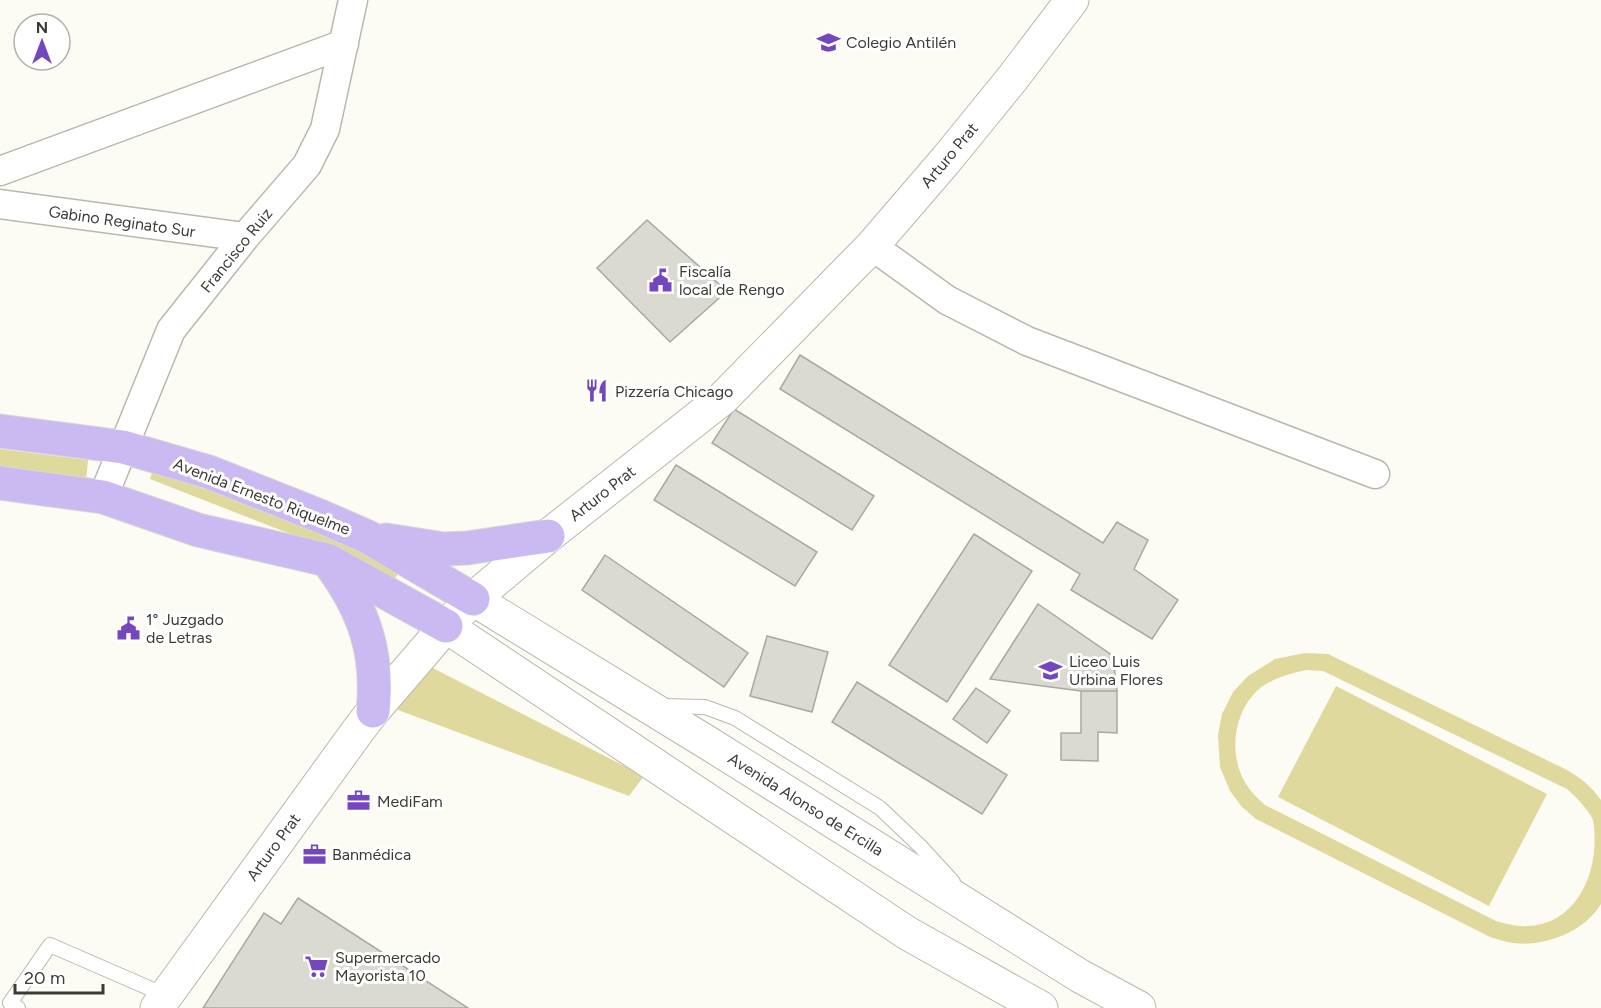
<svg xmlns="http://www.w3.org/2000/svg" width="1601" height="1008" viewBox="0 0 1601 1008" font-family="Figtree,sans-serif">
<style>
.green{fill:#e0d99d;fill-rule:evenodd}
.building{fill:#dadad2;stroke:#a9a8a1;stroke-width:1.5}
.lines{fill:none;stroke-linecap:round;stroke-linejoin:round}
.lane-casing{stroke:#b8b7b0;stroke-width:16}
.street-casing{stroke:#b8b7b0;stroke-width:31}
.secondary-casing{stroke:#b8b7b0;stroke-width:35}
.primary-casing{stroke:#d8d8d7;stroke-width:35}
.lane{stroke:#fff;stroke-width:14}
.street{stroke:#fff;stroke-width:28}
.secondary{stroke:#fff;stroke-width:33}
.primary{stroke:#cbbaf1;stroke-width:33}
.labels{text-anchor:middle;stroke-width:6;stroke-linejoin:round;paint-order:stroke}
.poi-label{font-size:16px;fill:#3b3b37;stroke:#fff;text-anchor:start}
.street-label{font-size:16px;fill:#3b3b37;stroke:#fff}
</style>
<rect width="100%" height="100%" fill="#fdfcf4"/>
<!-- green -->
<path class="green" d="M0 449 88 460 86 482 0 471Z
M155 463 403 564 393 583 298 537 150 479Z
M1305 653 1328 654 1563 768C1579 776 1591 786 1601 800V904C1584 932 1545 947 1513 943 1506 942 1498 939 1490 937L1256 819 1242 807 1230 791 1220 767 1218 735 1222 714 1233 692 1248 676 1275 659ZM1306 670 1323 671 1567 789C1577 798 1587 808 1593 820 1601 868 1579 924 1528 926 1517 927 1507 924 1496 921L1265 805C1258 799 1251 792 1246 784 1228 755 1233 712 1259 689 1273 678 1289 674 1306 670Z
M427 665 644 776 629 796 390 707Z
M1336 686 1547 794 1489 906 1278 797Z"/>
<!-- building -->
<path class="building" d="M647 220 727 291 670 342 597 268Z
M800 355 1103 543 1117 522 1148 540 1134 569 1178 600 1152 639 1071 590 1080 574 780 389Z
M734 409 874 496 852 530 712 443Z
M676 465 817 552 795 586 654 500Z
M974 534 1032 571 947 702 889 665Z
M605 555 748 653 724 687 582 590Z
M1038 604 1113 656 1117 691H1081L990 679Z
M767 636 828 652 812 712 750 696Z
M857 682 1007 775 982 814 832 722Z
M976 688 1010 711 987 743 953 719Z
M1081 691H1117V733L1098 732V761L1061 760V733H1081Z
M298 898 468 1008H203L264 913 281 924Z"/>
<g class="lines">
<defs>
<path id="lane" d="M662 706 705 707 735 718 880 808 920 846 953 882
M18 1008 10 1003 50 945 165 995"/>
<path id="street" d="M0 171 344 44
M0 204 245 237
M872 246 947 300 1027 341 1375 474
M103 497 171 330 245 237 307 165 325 129 353 0"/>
<path id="secondary" d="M473 599 708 743 1080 976 1139 1008
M446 626 907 933 1041 1008
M157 1008 357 732 373 711 446 626 473 599 548 536 723 398 872 246 946 160 1012 79 1072 0"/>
<path id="primary" d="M0 431 123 447 209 472 320 516 368 537 473 599
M0 483 103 497 198 530 327 560 446 626
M386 540 444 549 467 548 548 536
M330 564C364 610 379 653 373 711"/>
</defs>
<!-- lane casing -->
<use href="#lane" class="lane-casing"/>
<!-- street casing -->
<use href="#street" class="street-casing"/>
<!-- secondary casing -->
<use href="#secondary" class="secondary-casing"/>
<!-- primary casing -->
<use href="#primary" class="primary-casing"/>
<!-- lane -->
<use href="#lane" class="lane"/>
<!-- street -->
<use href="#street" class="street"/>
<!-- secondary -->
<use href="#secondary" class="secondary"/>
<!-- primary -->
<use href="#primary" class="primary"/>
</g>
<!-- icons -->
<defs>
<symbol id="school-bare" viewBox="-9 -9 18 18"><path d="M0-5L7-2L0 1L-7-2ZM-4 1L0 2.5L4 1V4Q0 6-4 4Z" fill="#7547bf" stroke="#fff" stroke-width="2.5" paint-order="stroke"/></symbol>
<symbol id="civic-bare" viewBox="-9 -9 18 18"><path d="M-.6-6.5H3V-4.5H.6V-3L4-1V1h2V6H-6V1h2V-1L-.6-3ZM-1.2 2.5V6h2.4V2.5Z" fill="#7547bf" stroke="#fff" stroke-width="2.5" paint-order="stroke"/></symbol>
<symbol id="restaurant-bare" viewBox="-9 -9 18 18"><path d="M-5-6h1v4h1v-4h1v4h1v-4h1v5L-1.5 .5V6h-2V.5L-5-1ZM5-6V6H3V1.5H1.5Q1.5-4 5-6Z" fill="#7547bf" stroke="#fff" stroke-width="2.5" paint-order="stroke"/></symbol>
<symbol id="office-bare" viewBox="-9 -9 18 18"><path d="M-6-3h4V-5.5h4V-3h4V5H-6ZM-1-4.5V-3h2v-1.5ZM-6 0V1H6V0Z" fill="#7547bf" stroke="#fff" stroke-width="2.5" paint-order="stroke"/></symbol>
<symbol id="supermarket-bare" viewBox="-9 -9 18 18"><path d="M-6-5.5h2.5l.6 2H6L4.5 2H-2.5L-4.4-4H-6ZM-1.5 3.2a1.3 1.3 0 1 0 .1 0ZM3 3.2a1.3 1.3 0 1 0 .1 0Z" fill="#7547bf" stroke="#fff" stroke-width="2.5" paint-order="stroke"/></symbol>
</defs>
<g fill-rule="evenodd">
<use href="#school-bare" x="812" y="26" width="33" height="33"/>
<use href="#civic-bare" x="644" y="264" width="33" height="33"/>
<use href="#restaurant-bare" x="580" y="374" width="33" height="33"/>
<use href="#civic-bare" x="112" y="612" width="33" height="33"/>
<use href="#school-bare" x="1034" y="654" width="33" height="33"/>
<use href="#office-bare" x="342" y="784" width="33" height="33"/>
<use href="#office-bare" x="298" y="838" width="33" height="33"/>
<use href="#supermarket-bare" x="300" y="950" width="33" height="33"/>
</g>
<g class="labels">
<!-- poi labels -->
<g class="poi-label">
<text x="846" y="48">Colegio Antilén</text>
<text x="679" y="277">Fiscalía<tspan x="679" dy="18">local de Rengo</tspan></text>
<text x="615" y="397">Pizzería Chicago</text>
<text x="146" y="625">1° Juzgado<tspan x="146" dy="18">de Letras</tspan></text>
<text x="1069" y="667">Liceo Luis<tspan x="1069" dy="18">Urbina Flores</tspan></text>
<text x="377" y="807">MediFam</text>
<text x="332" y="860">Banmédica</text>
<text x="335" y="963">Supermercado<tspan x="335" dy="18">Mayorista 10</tspan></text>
</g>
<!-- street labels -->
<g class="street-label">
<text transform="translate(949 155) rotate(-50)" y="6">Arturo Prat</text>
<text transform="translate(122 221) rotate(8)" y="6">Gabino Reginato Sur</text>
<text transform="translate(236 250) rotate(-51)" y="6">Francisco Ruiz</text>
<text transform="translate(602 493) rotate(-38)" y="6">Arturo Prat</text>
<text transform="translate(262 496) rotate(21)" y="6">Avenida Ernesto Riquelme</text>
<text transform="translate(806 804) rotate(32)" y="6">Avenida Alonso de Ercilla</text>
<text transform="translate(273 847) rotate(-54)" y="6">Arturo Prat</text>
</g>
</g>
<!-- north arrow -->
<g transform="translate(42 42)"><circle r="28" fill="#ffffff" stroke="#b1b1af" stroke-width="1.5"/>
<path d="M0-4.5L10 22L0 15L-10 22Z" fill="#7547bf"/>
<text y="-9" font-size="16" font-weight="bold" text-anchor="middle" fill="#3b3b37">N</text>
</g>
<!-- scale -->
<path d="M15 984v9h88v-9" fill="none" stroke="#3b3b37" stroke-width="3"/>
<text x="24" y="984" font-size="18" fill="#3b3b37" stroke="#ffffff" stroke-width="4.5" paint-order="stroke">20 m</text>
</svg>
